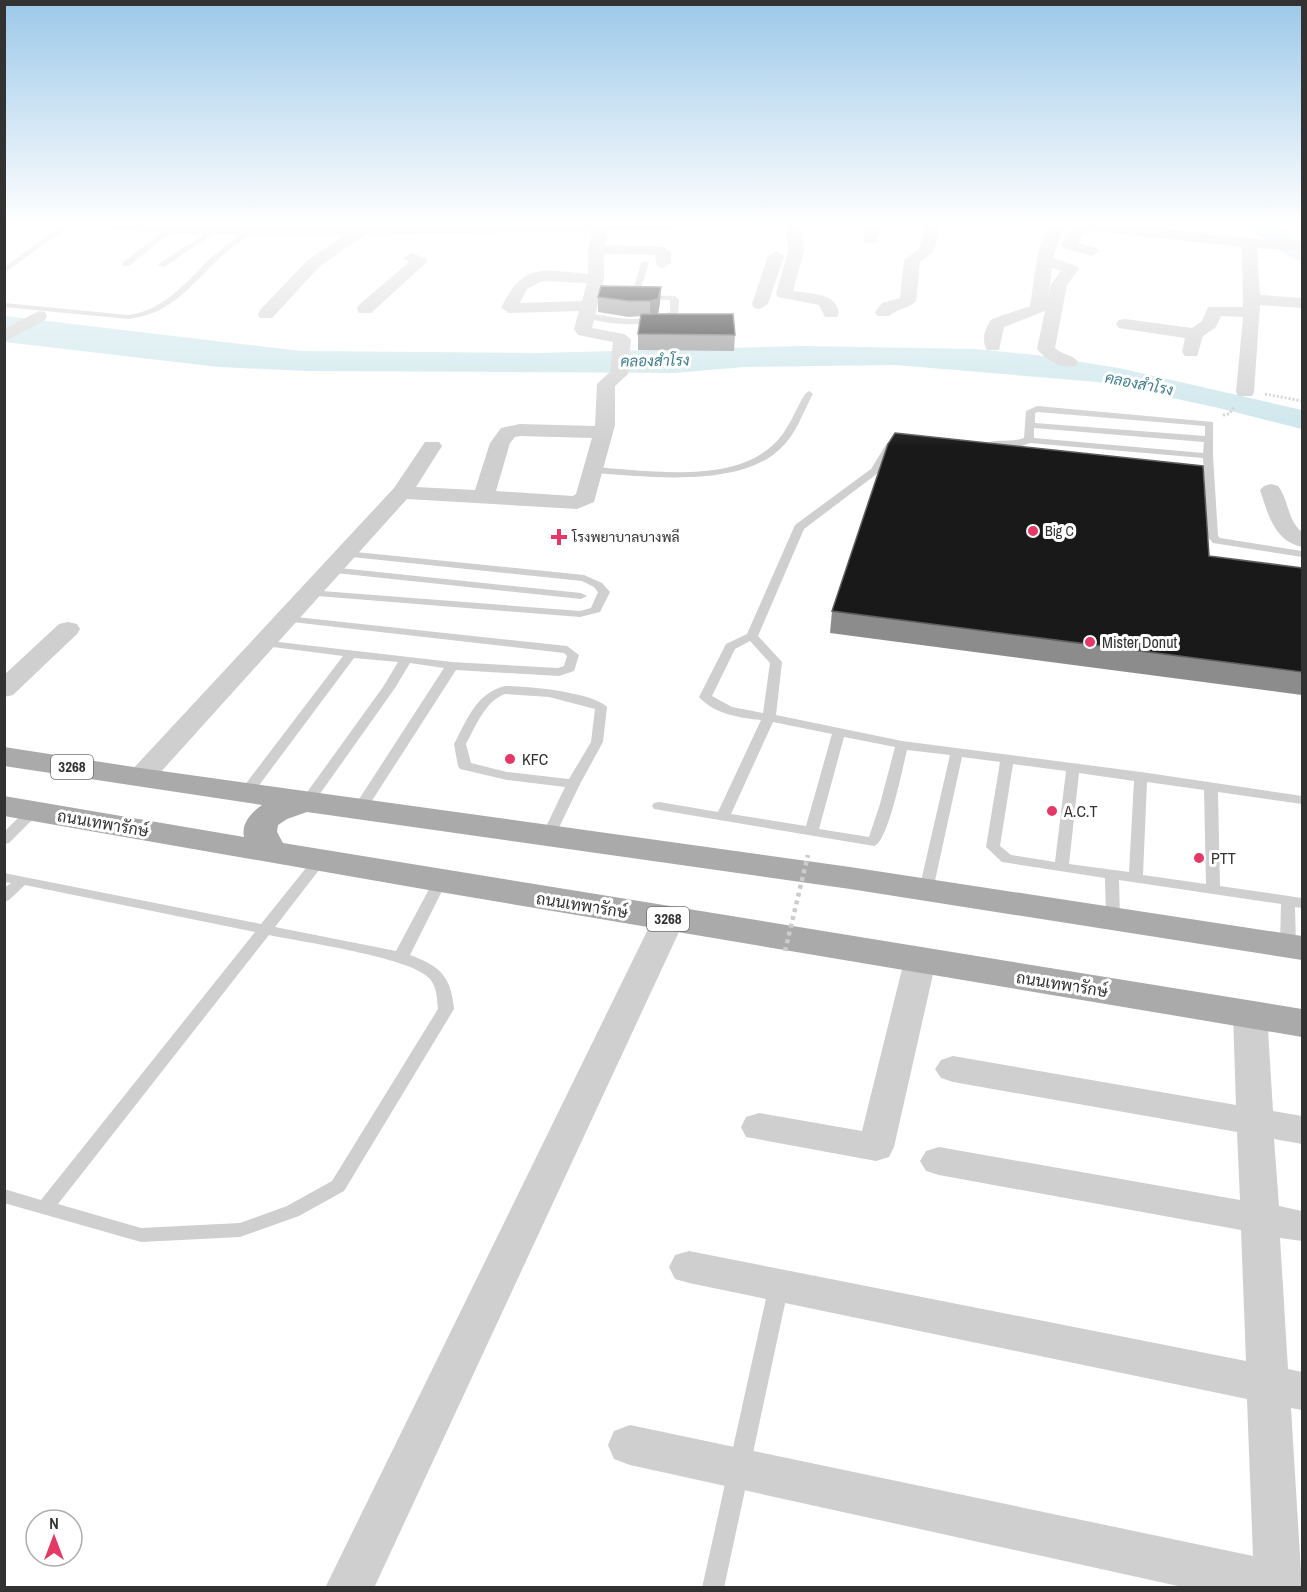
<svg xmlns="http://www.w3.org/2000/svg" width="1307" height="1592" viewBox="0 0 1307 1592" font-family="'Archivo Narrow',Sarabun,sans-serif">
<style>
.water{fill:#cae5eb}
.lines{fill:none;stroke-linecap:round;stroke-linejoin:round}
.river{fill:#cae5eb;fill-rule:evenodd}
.path{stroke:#ccc;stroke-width:3;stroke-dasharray:2 2;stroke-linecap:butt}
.service{fill:#cfcfcf;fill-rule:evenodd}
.minor{fill:#cfcfcf;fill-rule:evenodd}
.primary{fill:#aaa;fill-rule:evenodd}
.path-bridge{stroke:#ccc;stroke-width:4.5;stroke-dasharray:4 4;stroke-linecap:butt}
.wall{fill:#8c8c8c}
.shaded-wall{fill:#5e5e5e}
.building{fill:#191919;stroke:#5e5e5e;stroke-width:1.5}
.poi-dot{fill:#e53866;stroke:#fff;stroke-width:2}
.labels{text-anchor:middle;stroke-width:6;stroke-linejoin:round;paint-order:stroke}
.far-poi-label{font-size:14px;fill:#323232;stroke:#fff;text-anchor:start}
.far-water-label{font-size:15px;font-style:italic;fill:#3d7e8e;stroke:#fff}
.shield{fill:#fff;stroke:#707070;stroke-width:1.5}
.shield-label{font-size:15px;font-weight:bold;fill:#323232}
.poi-label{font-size:16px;fill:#323232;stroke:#fff;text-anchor:start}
.street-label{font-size:16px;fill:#323232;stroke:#fff}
</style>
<rect width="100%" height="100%" fill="#fff"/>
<!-- water -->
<path class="water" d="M5 316 301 351 539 353 804 346 975 349 1036 355 1119 368 1302 410V429L1219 408 1098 382 895 365 745 367 674 373 309 371 219 367 5 342Z"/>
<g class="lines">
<!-- river -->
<path class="river" d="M1247 224H1276L1302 242V261L1293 259 1250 229Z"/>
<!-- path -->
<path class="path" d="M1265 394 1302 401
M1223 415 1229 414 1235 406"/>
<!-- service -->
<path class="service" d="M64 224H72L4 273V267Z
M167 229 173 230 129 266H123V262Z
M213 229 219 230 164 267 157 265Z
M249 229 255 230C245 240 232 246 222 256 191 284 173 314 128 319L4 307V303L128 315C167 310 188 279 215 254 225 245 237 237 249 229Z
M645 261 649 263 638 297 631 299 641 263Z
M639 295 675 296 679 300 678 313C660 328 602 327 583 315L587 313C614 317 644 325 670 312V300L642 299 638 297Z
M809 391 813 394C803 412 796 435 780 449 738 489 646 476 593 473L588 470 593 467C646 470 730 485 773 445 788 432 795 410 805 394Z
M1037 406 1213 422V456L1218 536 1220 538 1302 551V557L1213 543 1208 537 1203 458 1030 443 1016 448 987 446 985 444C994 438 1012 443 1024 438L1026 411ZM1038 412 1205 426V436L1035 423V413ZM1034 428 1204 442 1203 453 1034 438Z
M887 443 895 445 878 473 804 529 758 636 782 662 776 715 902 741 1141 772 1302 796V804L1218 792 1220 886 1302 898V908L1295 907 1296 945 1293 949H1283L1280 945 1281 904 1119 880 1120 918 1113 923 1106 918 1105 878 1002 862 986 847 1000 762 962 757 933 890 926 895 919 890 950 755 907 750C903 766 888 843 874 846L654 809 652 806 654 803 659 802 718 812 761 720C740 718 714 714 699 697L726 644 747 634 795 525 871 469ZM750 641 770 663 763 713 732 707 712 696 735 649ZM773 722 832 734 806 826 731 814ZM844 737 895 747 880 804 869 837 819 829ZM1013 764 1066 771 1055 862 1011 855 1000 846ZM1079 773 1134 781 1129 872 1069 864ZM1147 782 1204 790 1206 884 1143 875Z
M346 551 584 575 602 583 610 592 600 612 580 617 305 595 303 593 309 590 580 611 591 608 598 592 594 587 582 581 342 556 341 554Z
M330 567 581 593 587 596 581 599 326 572V568Z
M296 617 567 646 579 655 574 671 559 676 456 670 366 810 359 814 352 810 444 668 410 663 395 688 312 805H302L300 802 383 687 398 662 354 658 251 796H241L239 793 241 790 343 656 265 646 259 642 261 640 452 662 558 668 564 666 567 656 564 653 292 622 290 620Z
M505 686C527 686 592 692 607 707L603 742 580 784 554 838H544L542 835 565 787 507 780 460 769 458 766 454 744C467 720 476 693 505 686ZM505 694 549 697 595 709 591 742 569 779 507 772 471 763 466 744C476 726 485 701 505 694Z
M33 807 38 808 40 811 38 814 9 843 4 844V832L28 808Z
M319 857 326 861 275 927 396 951 435 878H445L447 881 410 955C440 966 451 976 454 1009L344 1191 299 1216 240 1237 141 1242 4 1203V1189L41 1200 255 932 25 885 9 900 4 902V888L11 883 4 882V873L261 924 314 858ZM269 935C302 942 409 957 429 978 437 986 437 999 438 1009L332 1181 287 1206 240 1223 141 1228 58 1204Z
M779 1277 786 1279 789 1285 724 1588H702L769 1285 772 1279Z"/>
<!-- minor -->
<path class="minor" d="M86 224 402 227 714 224 707 228 608 231 605 245 663 247 671 252V263L663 268 657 266 655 255 604 254V279L592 328 624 334 631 339 628 374 615 386V425L594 502 577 509 407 499 150 784 140 786 130 784 126 778 130 772 394 488 425 442H439L442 446 416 487 475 490 490 443 501 428 520 424 595 426 597 384 610 372 613 342 578 335 574 329 579 311 509 313 501 308C523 262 542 270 588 274V249L593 231 365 235 320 266 272 318H260L258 314 260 310 308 260 345 235 185 234 93 228ZM542 281 587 283 582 301 520 303 527 289ZM520 436 592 438 576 494 573 496 496 491 510 443 515 437Z
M787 224H801L804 251 793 291C810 294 836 292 839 313L837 317H825L819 305 778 297 776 294 788 251Z
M867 224H881L876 243H866L863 240Z
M921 224H936L939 232 934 251 920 262 916 301C910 309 897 308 889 316H877L875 312 882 303 900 298 904 260 919 249 925 232Z
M1049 224H1125L1244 238 1302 242V251L1257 248 1260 295 1302 298V308L1260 305 1254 392 1252 396H1238L1236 392 1243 317 1221 316 1216 327 1203 336 1197 356H1185L1182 352 1185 338 1125 329 1119 328 1116 324 1119 320 1125 319 1192 328 1202 321 1208 307H1243L1242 247 1086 230 1078 243 1097 248 1100 251 1092 256 1064 248 1061 245 1072 229 1064 226 1053 258 1077 266 1079 269 1067 285 1055 348C1062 355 1073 354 1078 362L1075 366C1061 369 1046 360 1037 349L1045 311 1004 327 999 350H987C981 341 985 327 992 319L1030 306 1038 252ZM1052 268 1061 271 1051 284 1048 299Z
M776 251 784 256 768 304 760 309 754 308 752 304 768 256Z
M411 253 426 258 428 261 371 313H359L357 309 359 305 409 262 403 258Z
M39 311 45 312 47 316 45 320 4 342V329Z
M1271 484 1278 486C1289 500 1287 520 1302 532V547C1274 541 1268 514 1260 490L1264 486Z
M68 622 77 624 80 629 77 634 13 695 4 697V675L59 624Z
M669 909 680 912 685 919 374 1588H325L653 919 658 912Z
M920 950 931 953 936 961 894 1147 889 1157 876 1161 746 1137 741 1127 746 1117 759 1113 862 1131 904 961 909 953Z
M1250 1002 1262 1006 1267 1014 1273 1111 1302 1116V1144L1274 1139 1279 1206 1302 1211V1241L1280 1238 1288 1369 1302 1372V1410L1291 1408 1302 1588H1187L630 1465 614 1459 608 1445 614 1431 630 1425 1253 1556 1247 1399 689 1283 675 1279 669 1267 675 1255 689 1251 1246 1361 1241 1230 939 1175 926 1171 920 1161 926 1151 939 1147 1240 1200 1237 1132 953 1082 941 1078 935 1069 941 1060 953 1056 1236 1105 1233 1014 1238 1006Z"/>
<!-- primary -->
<path class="primary" d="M4 747 140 768 850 867 1302 936V960L850 889 307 812 287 819 278 825 277 832 283 843 1302 1009V1037L440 892 4 816V796L244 837C241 823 252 812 262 805L4 766Z"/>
<!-- path-bridge -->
<path class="path-bridge" d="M785 951 808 855"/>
</g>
<!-- wall -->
<path class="wall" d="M661 287 660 302 658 314 735 335 734 351 638 350V334L641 316 629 317 598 312V297Z
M1209 556 1302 568V695L830 633 832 611Z"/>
<!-- shaded-wall -->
<path class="shaded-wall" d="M661 287 660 302 658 314 650 316V301Z"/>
<!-- building -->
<path class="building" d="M601 286 661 287 658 299 650 301H629L598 297Z
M641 314H733L735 335 638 334Z
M895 433 1203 466 1209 556 1302 568V672L832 611 888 444Z"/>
<!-- sky -->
<linearGradient id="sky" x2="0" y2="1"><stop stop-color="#9cc8e9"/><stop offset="0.5" stop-color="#fff"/><stop offset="1" stop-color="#fff" stop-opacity="0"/></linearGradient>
<rect width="1307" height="447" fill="url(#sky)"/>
<!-- markers -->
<g class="poi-dot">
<circle cx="1033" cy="531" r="6"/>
<path d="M556 528h6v6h6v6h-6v6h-6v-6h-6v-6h6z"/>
<circle cx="1090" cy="642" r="6"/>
<circle cx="510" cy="759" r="6"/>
<circle cx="1052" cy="811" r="6"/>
<circle cx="1199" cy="858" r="6"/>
</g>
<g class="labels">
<!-- far-poi labels -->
<g class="far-poi-label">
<text x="1045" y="536">Big C</text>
<text x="572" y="542">โรงพยาบาลบางพลี</text>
</g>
<!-- far-water labels -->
<g class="far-water-label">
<text transform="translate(655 361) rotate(-1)" y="5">คลองสำโรง</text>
<text transform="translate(1139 384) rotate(11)" y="5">คลองสำโรง</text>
</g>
<!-- shield labels -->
<g class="shield">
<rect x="51" y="755" width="42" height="24" rx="4.5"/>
<rect x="647" y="907" width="42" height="24" rx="4.5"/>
</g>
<g class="shield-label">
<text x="72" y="772">3268</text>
<text x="668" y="924">3268</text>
</g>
<!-- poi labels -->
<g class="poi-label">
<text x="1102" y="648">Mister Donut</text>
<text x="522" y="765">KFC</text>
<text x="1064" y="817">A.C.T</text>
<text x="1211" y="864">PTT</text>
</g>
<!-- street labels -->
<g class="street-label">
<text transform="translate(103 823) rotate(10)" y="6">ถนนเทพารักษ์</text>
<text transform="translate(582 905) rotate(9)" y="6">ถนนเทพารักษ์</text>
<text transform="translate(1062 984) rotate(9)" y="6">ถนนเทพารักษ์</text>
</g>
</g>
<!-- border -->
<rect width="1307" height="1592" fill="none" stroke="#323232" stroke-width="12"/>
<!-- north arrow -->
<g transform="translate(54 1538)"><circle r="28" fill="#ffffff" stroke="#adadad" stroke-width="1.5"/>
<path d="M0-4.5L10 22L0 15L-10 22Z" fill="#e53866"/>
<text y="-9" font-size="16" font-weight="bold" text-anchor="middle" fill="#323232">N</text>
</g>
</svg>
